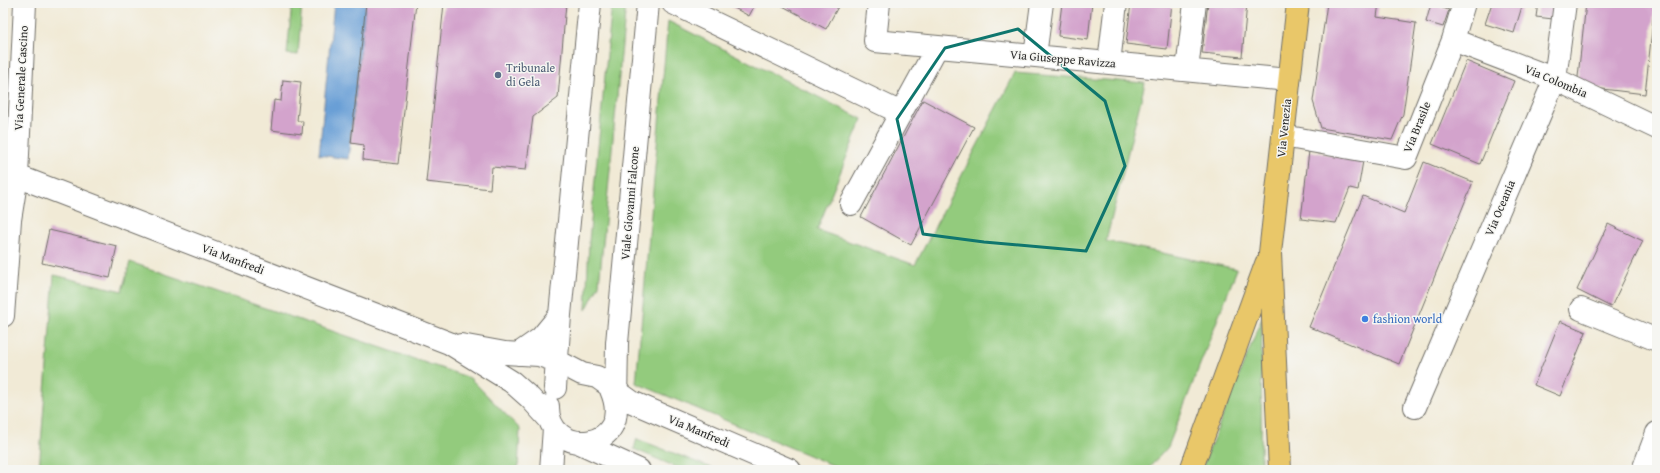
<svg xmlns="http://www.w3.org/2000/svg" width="1660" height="473" viewBox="0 0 1660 473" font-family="'Gentium Book Plus',serif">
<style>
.green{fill:#93cb7d;stroke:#5f7b54}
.water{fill:#699fd6;stroke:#4a6580}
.building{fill:#d3a3cc}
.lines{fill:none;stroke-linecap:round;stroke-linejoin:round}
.minor-casing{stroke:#706e67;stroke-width:24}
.tertiary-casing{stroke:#706e67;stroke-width:24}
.primary-casing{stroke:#706e67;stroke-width:24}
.minor{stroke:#fff;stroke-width:22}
.tertiary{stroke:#fff;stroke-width:22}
.primary{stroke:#e9c769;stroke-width:22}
.marked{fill:none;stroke:#0f766e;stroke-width:3;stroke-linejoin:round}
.service-dot{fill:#5c6f8a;stroke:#f6f6f2;stroke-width:1.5}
.shop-dot{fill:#3f7fe0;stroke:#f6f6f2;stroke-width:1.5}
.labels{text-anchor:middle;stroke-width:3;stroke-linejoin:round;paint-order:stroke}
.street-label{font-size:12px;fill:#2b2b2b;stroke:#f6f6f2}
.service-label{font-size:12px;fill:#4e5e75;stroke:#f6f6f2;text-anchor:start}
.shop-label{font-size:12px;fill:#366cbe;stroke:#f6f6f2;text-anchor:start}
</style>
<rect width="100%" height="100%" fill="#f6f6f2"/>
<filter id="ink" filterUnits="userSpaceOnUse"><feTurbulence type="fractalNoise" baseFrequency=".025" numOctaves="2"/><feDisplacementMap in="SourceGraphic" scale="8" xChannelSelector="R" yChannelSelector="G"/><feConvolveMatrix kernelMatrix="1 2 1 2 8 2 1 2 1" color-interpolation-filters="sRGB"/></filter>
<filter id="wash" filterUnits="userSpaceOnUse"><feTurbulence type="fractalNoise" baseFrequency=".012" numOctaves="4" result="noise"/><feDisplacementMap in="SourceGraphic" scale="16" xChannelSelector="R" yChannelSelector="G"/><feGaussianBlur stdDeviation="0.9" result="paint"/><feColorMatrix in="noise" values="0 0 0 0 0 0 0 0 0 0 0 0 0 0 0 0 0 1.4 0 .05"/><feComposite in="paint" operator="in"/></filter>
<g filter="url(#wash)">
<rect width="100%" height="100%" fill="#f1ead6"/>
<!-- green -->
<path class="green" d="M292 3H302L298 55 287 54Z
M612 3H626L599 285 586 310 589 241Z
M668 21 862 119 817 230 915 265 1015 73 1145 83 1106 241 1237 269 1168 447 1147 470H844L636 383Z
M130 262 470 378 520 429 518 470H39L54 275 122 291Z
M1262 318 1261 470H1201Z
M637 438V439L717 470H683L634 449Z"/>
<!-- water -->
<path class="water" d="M334 3H366L348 159 319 155Z"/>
<g id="blocks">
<!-- building -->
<path class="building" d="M366 3H416L398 164 363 160 364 145 351 143Z
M444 3H566L558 98 533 117 526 170 492 167 490 189 426 182Z
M725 3H756L749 16Z
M777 3H840L826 29Z
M1062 3H1092L1088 40 1058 36Z
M1131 3H1172L1167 49 1126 44Z
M1208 3H1247L1242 57 1202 53Z
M1327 3H1379L1377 17 1416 23 1403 114 1392 140 1321 128 1313 101Z
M1492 3H1523L1514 33 1485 24Z
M1538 3H1556L1553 19 1536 17Z
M1586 3H1655L1645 94 1577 86Z
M1431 4 1449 10 1443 27 1426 22Z
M1466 61 1514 81 1480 164 1432 144Z
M283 80 301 82 297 121H303L302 134 271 130 274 100 281 101Z
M923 100 974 127 911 245 861 217Z
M1309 151 1363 161 1358 190 1350 188 1336 223 1301 219Z
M1424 162 1473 182 1399 364 1309 327 1363 196 1404 213Z
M1608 224 1643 241 1611 307 1577 290Z
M49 230 117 246 110 278 42 263Z
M1560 321 1586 332 1560 396 1534 385Z"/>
</g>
</g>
<g filter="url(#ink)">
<use href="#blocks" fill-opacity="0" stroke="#706e67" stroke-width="1"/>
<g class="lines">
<defs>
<path id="minor" d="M673 3 901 113
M879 3 875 41 1289 80
M1453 40 1555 79 1657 128
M1035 56 1042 3
M1109 63 1116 3
M1187 70 1195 3
M1283 136 1406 158 1453 40 1464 3
M851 204 937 47
M1581 309 1657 340
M1415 407 1555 79 1565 3
M1643 470 1657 433"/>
<path id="tertiary" d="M17 176 449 343 512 382 530 398 550 420
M3 316 10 220 17 176 25 3
M461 345 505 353 539 355 557 361 582 374 597 377 632 402 790 470
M518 354 541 338 560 315
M555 388 560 315 590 3
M616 403 617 343 648 3
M548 406C547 461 637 451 611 390
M580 443 639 470
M551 470 554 428"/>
<path id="primary" d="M1191 470 1266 264
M1280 470 1270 253 1298 3"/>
</defs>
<!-- minor casing -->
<use href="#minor" class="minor-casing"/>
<!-- tertiary casing -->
<use href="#tertiary" class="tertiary-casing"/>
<!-- primary casing -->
<use href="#primary" class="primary-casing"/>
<!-- minor -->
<use href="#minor" class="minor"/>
<!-- tertiary -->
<use href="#tertiary" class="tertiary"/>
<!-- primary -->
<use href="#primary" class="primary"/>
</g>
</g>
<!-- marked area -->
<path class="marked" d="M1018 29 1105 101 1125 166 1086 251 984 242 923 234 897 119 945 48Z"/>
<!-- markers -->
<circle class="service-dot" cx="498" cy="75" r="4"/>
<circle class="shop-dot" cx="1365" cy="319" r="4"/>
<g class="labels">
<!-- street labels -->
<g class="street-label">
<text transform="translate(1063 59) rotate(5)" y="4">Via Giuseppe Ravizza</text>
<text transform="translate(21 78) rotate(-87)" y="4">Via Generale Cascino</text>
<text transform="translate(1556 81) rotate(23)" y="4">Via Colombia</text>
<text transform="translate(1417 127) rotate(-68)" y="4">Via Brasile</text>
<text transform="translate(1284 128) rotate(-84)" y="4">Via Venezia</text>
<text transform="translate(630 203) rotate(-85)" y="4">Viale Giovanni Falcone</text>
<text transform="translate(1500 208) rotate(-67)" y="4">Via Oceania</text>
<text transform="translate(233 259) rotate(21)" y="4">Via Manfredi</text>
<text transform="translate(699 431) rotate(23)" y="4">Via Manfredi</text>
</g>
<!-- service labels -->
<g class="service-label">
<text x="506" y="72">Tribunale<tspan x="506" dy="14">di Gela</tspan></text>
</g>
<!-- shop labels -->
<g class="shop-label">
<text x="1373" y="323">fashion world</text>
</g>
</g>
<!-- margin -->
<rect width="1660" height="473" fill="none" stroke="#f6f6f2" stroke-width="16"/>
</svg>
